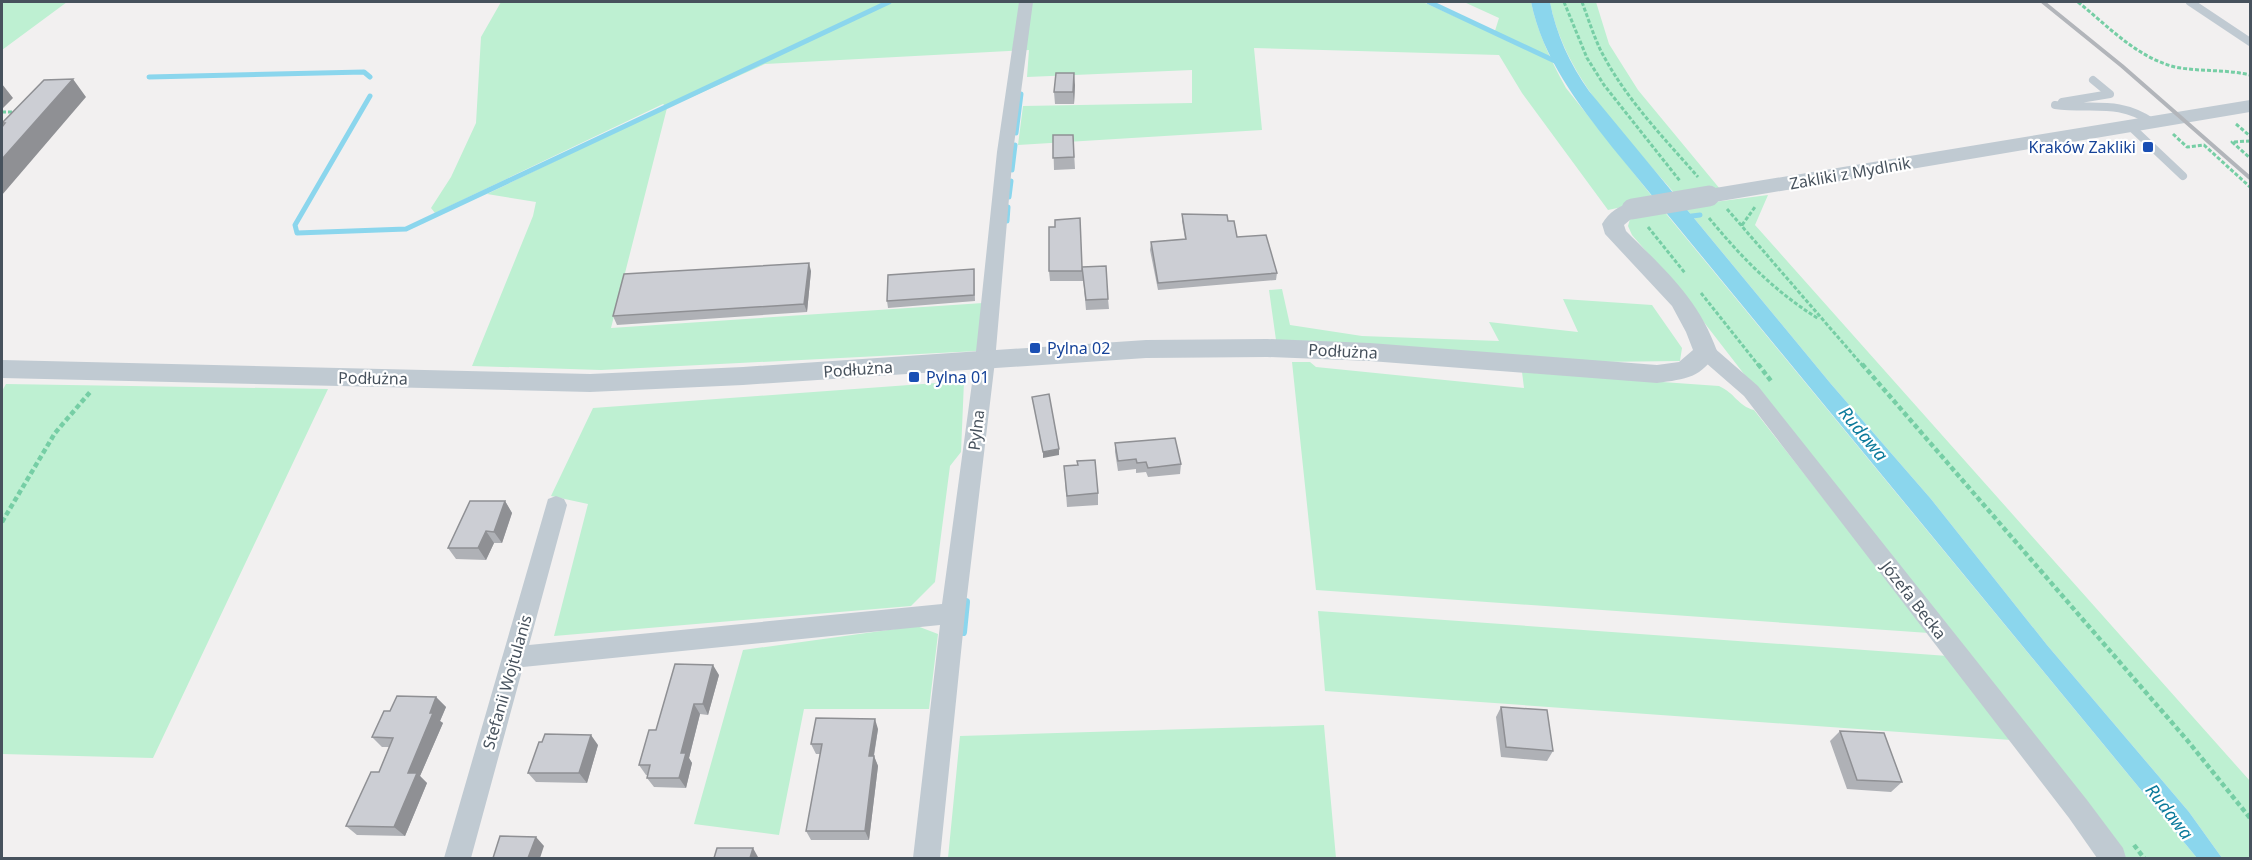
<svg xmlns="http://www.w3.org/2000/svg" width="2252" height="860" viewBox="0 0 2252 860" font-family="'Noto Sans',sans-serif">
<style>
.green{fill:#bef0d2}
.water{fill:#8bd6ed}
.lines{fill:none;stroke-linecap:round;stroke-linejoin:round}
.stream-far1{stroke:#8bd6ed;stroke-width:5}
.stream{stroke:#8bd6ed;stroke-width:8}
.path-far1{stroke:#76cea5;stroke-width:3;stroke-dasharray:4 2;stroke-linecap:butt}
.path{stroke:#76cea5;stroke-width:4.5;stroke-dasharray:5 3;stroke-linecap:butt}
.service{stroke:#c0cad2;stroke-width:8}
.minor{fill:#c0cad2;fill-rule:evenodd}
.tertiary{fill:#c0cad2;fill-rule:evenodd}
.rail{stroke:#b2b5ba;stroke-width:4}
.tertiary-bridge{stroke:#c0cad2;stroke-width:21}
.wall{fill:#afb1b6}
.shaded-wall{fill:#8f9094}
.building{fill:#ccced4;stroke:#8f9094;stroke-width:1.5}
.transit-dot{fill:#1a4fb4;stroke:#fff;stroke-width:2}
.labels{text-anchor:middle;stroke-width:4.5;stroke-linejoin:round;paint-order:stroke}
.transit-label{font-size:16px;fill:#164399;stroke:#fff;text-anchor:start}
.street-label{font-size:16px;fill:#47525d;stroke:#fff}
.water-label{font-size:18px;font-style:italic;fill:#0c7b9c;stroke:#fff}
</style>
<rect width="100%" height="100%" fill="#f2f0f0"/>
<!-- green -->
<path class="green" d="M2 2H67L2 50Z
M501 2H1423L1494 34 1499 18 1464 2H1531C1537 31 1551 61 1566 88L1655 200 1608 210 1522 93 1499 55 1254 48 1262 130 1018 145 1023 106 1192 103V70L1027 77 1029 50 765 64 667 108 611 328 983 303 978 351 601 370 472 366 533 216 536 202 487 194 667 107 663 104 435 213 431 208 451 177 476 123 481 37Z
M1550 2H1596L1609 44 1638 90 1720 189 1677 196C1627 137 1565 80 1550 2Z
M1768 195 1755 225 2250 781V858H2222L2189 812 2047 645 1931 499 1831 384 1684 206Z
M1663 210 2197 858H2119L1672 281 1632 235 1628 226 1630 219Z
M1282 289 1290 325 1362 336 1499 341 1489 322 1578 332 1563 299 1652 305 1682 348 1680 361 1594 362 1276 340 1269 290Z
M1292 362H1310L1316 367 1524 388 1522 372 1719 386C1735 393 1738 406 1754 410L1929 633 1316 590Z
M964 381 961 452 950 466 935 582 911 606 554 636 588 504 551 496 593 408Z
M6 384 328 389 153 758 2 754V391Z
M1318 611 1948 656 2011 740 1325 691Z
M917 626 938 634 929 709H804L779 835 694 824 743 650Z
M1324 725 1336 858H948L960 736Z"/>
<!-- water -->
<path class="water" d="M1531 2H1550C1556 34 1570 64 1589 91L1831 384 1931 499 2047 645 2189 812 2222 858H2197L1612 147C1577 102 1543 59 1531 2Z"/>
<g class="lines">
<!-- stream-far1 -->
<path class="stream-far1" d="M1429 2 1557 62
M149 77 364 72 370 77
M370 96 295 225 297 233 406 229 889 2
M1016 133 1021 94
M1012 170 1015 145
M1009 197 1011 181
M1684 217 1700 215
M1007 221 1008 207"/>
<!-- stream -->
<path class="stream" d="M963 632 966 602"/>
<!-- path-far1 -->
<path class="path-far1" d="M1564 2 1587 58 1604 85 1680 181
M1582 2C1588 18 1593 34 1600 49 1624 97 1663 137 1698 177
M2078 2C2108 26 2136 57 2175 67 2200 72 2225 69 2250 75
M2 112H16
M2236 124 2250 136
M2173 134 2187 147 2204 145 2250 187
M2250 141 2232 142 2250 158
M1727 209 1863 366
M1709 218C1741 257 1775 292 1819 319
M1742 225 1755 207
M1648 227 1685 273
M1701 293 1759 366"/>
<!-- path -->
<path class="path" d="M1758 364 1771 381
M1862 364 2187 740 2250 818
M2 522 55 433 91 391
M2134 845 2144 858"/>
<!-- service -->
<path class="service" d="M2190 2 2250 42
M2055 105C2093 110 2117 99 2152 122
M2067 106 2062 102 2110 94 2093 80
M2130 126 2183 176"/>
<!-- minor -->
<path class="minor" d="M1019 2H1033L1013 152 995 361 965 613 940 858H913L940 625 523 667 471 858H444L548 499 556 496 564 499 567 505 529 645 942 604 975 361 997 152Z
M1705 344 1712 346 1758 386 2087 800 2123 848 2126 858H2097L2069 818 1744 396 1698 356 1695 351 1698 346Z"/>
<!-- tertiary -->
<path class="tertiary" d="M2250 100V112L1709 203 1701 201 1698 196 1701 191 1709 189Z
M1632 202 1640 204 1643 209 1624 225 1626 231C1665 270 1698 298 1717 351 1702 378 1686 379 1657 383L1370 361 1267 357 1146 358 743 385 590 392 2 378V360L590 374 743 367 1146 340 1267 339 1370 343 1657 365 1679 362 1693 350 1686 332 1672 306 1605 234 1602 224C1609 212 1619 206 1632 202Z"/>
<!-- rail -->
<path class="rail" d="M2043 2 2122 66 2250 178"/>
<!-- tertiary-bridge -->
<path class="tertiary-bridge" d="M1632 209 1709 196"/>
</g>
<!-- wall -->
<path class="wall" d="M1075 85 1074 104H1055L1054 92Z
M1053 135H1073L1075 169 1054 170Z
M1182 214 1228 221 1237 237 1277 273 1276 280 1158 290 1150 250 1151 242 1185 239 1182 221Z
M1082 267 1108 299 1109 309 1086 310 1083 277V281H1050L1049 271Z
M974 269 975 301 888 308 887 301Z
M811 271 807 312 617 325 613 316Z
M1115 443 1181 464 1180 474 1148 477 1146 472 1136 473V469L1118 471 1115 452Z
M1064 466 1098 493V505L1067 507Z
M505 501 512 513 502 543H494L486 560 456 559 448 548Z
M719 675 708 715 700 714 689 758 692 763 686 788 654 787 647 778 648 775H646L639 765 656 730Z
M436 697 446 707 440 721 443 723 420 776 427 783 405 836 357 835 346 826 379 772 389 747H382L372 737 390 711Z
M1501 707 1553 751 1547 761 1501 757 1496 717Z
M878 729 874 756 878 766 869 840H811L806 831 820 754H816L811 744Z
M1840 731 1902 782 1891 792 1847 789 1830 741Z
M542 742 598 745 587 783 536 782 528 773Z"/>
<!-- shaded-wall -->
<path class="shaded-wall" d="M1074 73 1075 85 1074 104 1073 92Z
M73 79 86 97 2 195V159Z
M2 84 13 98 2 109Z
M809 263 811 271 807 312 804 304Z
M1059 449V455L1043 458V452Z
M505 501 512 513 502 543 494 532Z
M486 531 494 543 486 560 478 548Z
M713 665 719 675 708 715 703 704Z
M436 697 446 707 440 721 443 723 420 776 427 783 405 836 394 827 408 773Z
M694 704 700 714 689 758 692 763 686 788 679 778 681 753Z
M875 719 878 729 872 766 869 756Z
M591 735 598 745 587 783 579 773Z
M874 756 878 766 869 840 865 831Z
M536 837 544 846 540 858H528Z
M753 848 758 857V858H750Z"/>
<!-- building -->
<path class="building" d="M1056 73H1074L1073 92H1054Z
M73 79 2 159V127L5 123H2L44 80Z
M1053 135H1073L1074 157 1053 158Z
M1182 214 1227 215 1228 221H1234L1237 237 1266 235 1277 273 1158 283 1151 242 1186 239Z
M1080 218 1082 267 1106 266 1108 299 1086 300 1082 267V271H1049V227H1055V220Z
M809 263 804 304 613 316 624 274Z
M974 269V295L887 301 888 275Z
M1049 394 1059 449 1043 452 1032 397Z
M1175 438 1181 464 1148 468 1146 462 1137 463 1136 459 1118 461 1115 443Z
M1095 460 1098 493 1067 496 1064 466 1078 465 1077 461Z
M470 501H505L494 532 486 531 478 548H448Z
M675 664 713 665 703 704H694L681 753H686L679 778H647L650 765H639L649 730H656Z
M397 696 436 697 430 713H433L408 773H417L394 827 346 826 371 772H379L393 738 372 737 384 711H390Z
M1501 707 1547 710 1553 751 1506 747Z
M816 718 875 719 869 756H874L865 831H806L822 744H811Z
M1840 731 1884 733 1902 782 1857 780Z
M545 734 591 735 579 773H528L539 742H542Z
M500 836 536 837 528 858H493Z
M717 848H753L750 858H714Z"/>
<!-- markers -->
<g class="transit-dot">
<rect x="2142" y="141" width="12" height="12" rx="3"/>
<rect x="1029" y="342" width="12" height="12" rx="3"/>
<rect x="908" y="371" width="12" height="12" rx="3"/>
</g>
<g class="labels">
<!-- transit labels -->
<g class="transit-label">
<text x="2136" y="153" text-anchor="end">Kraków Zakliki</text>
<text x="1047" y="354">Pylna 02</text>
<text x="926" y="383">Pylna 01</text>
</g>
<!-- street labels -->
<g class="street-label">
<text transform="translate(1850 173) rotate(-10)" y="6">Zakliki z Mydlnik</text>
<text transform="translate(1343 351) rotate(3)" y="6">Podłużna</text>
<text transform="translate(858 369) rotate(-4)" y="6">Podłużna</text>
<text transform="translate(373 378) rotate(1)" y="6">Podłużna</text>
<text transform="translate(976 430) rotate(-83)" y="6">Pylna</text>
<text transform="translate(1914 600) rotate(52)" y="6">Józefa Becka</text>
<text transform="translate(507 682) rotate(-74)" y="6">Stefanii Wojtulanis</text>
</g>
<!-- water labels -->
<g class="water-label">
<text transform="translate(1863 434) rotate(50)" y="6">Rudawa</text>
<text transform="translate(2169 812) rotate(52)" y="6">Rudawa</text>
</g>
</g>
<!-- border -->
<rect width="2252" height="860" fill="none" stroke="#47525d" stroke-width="6"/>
</svg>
